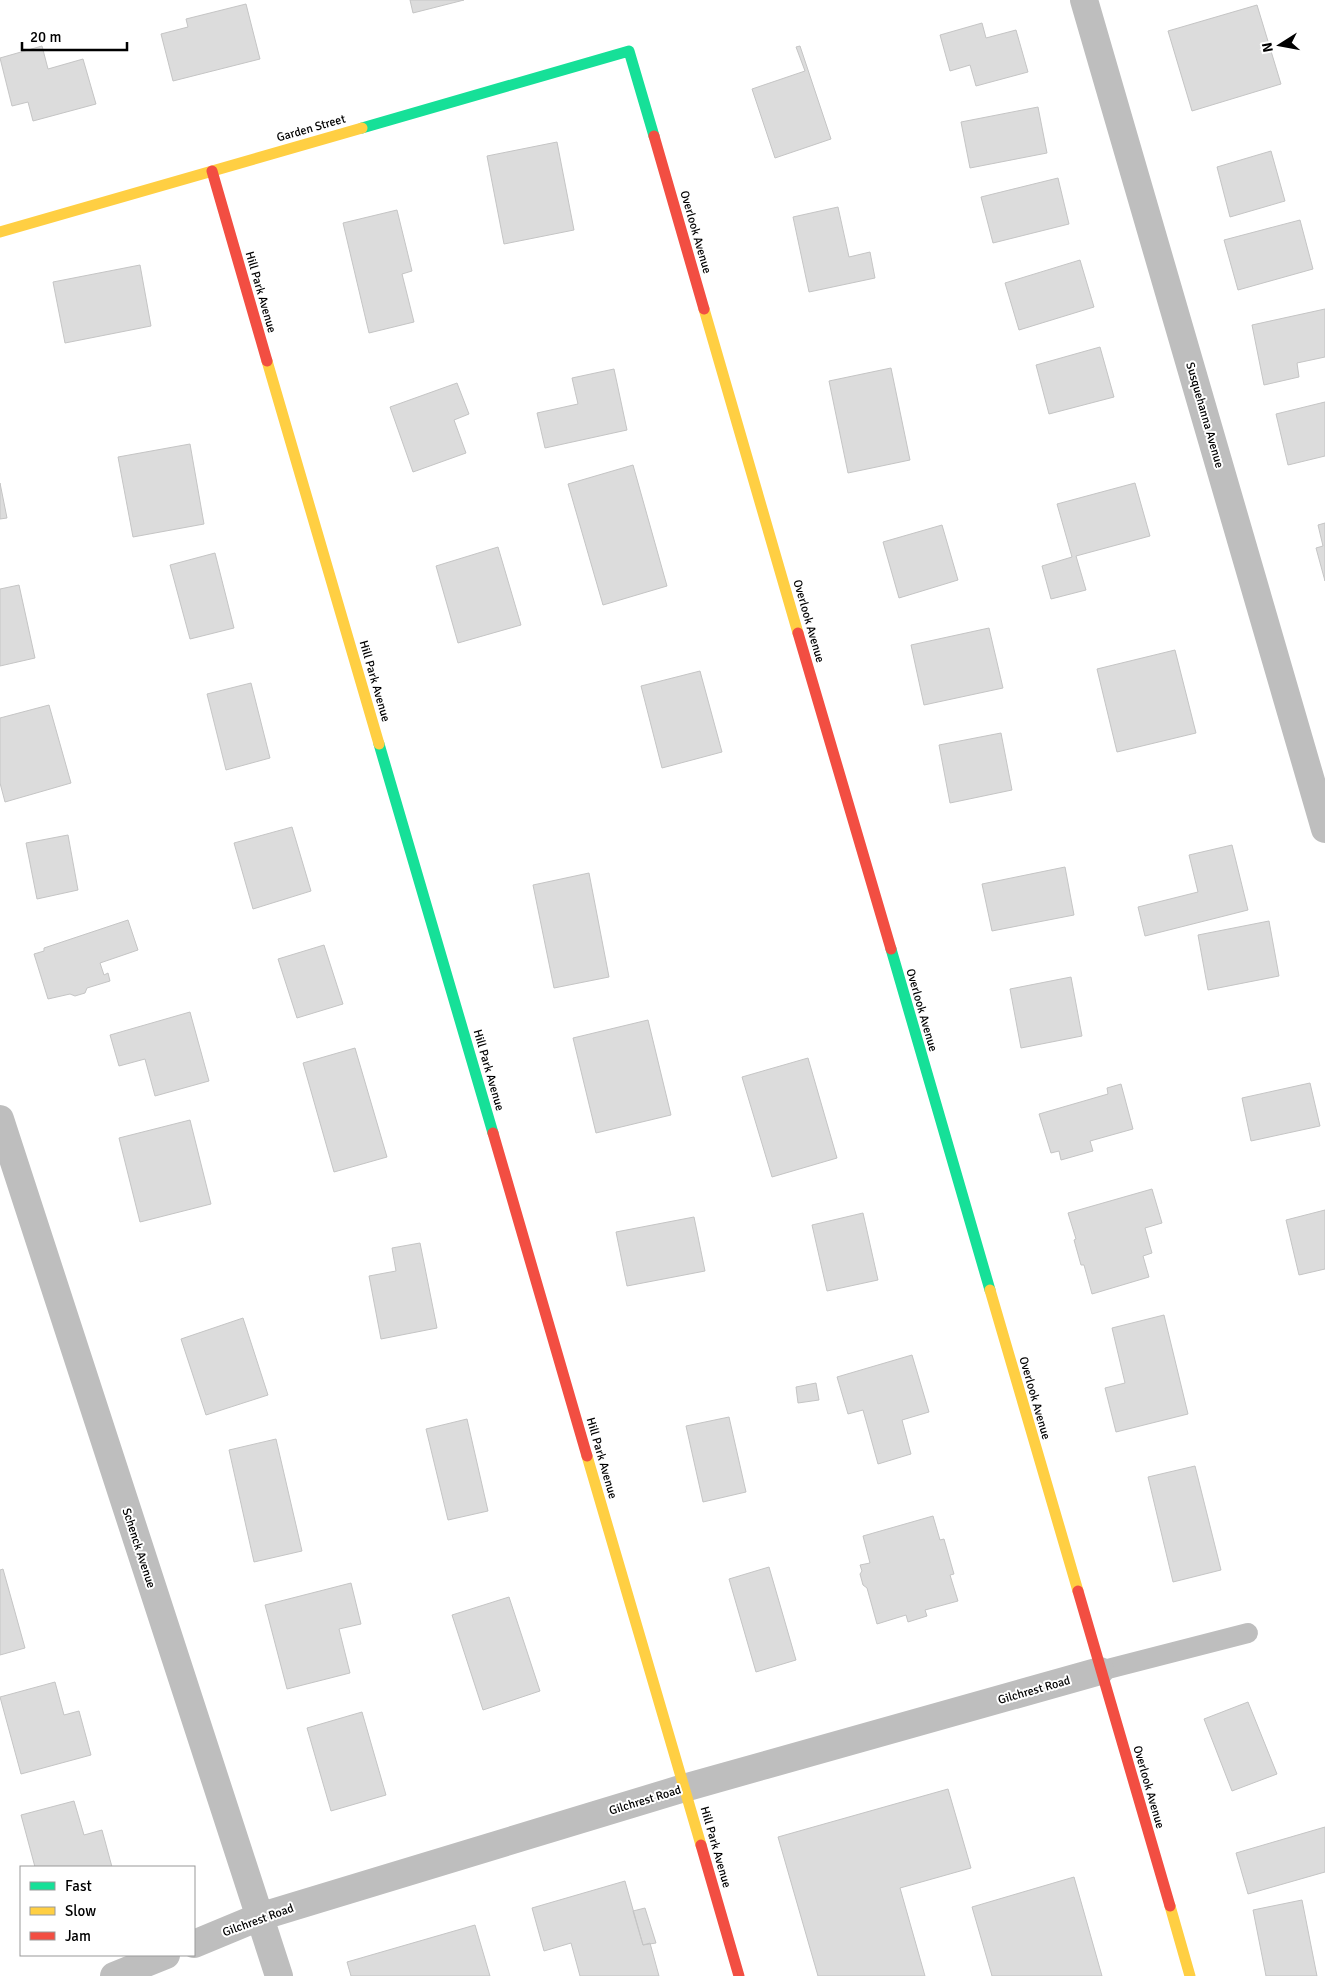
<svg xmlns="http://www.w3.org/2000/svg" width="1325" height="1976" viewBox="0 0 1325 1976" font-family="Signika,sans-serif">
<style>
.building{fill:#dcdcdc;stroke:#c5c5c5}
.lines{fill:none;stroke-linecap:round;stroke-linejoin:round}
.lane{stroke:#bebebe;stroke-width:20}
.street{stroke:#bebebe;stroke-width:28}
.fast{stroke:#16e098;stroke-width:11}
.slow{stroke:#ffcf43;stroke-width:11}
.jam{stroke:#f24e42;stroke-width:11}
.labels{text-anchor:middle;stroke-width:4;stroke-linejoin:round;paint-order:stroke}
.street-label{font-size:12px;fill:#000;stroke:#fff}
</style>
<rect width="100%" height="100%" fill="#fff"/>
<!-- building -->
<path class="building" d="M410 0H464L413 13Z
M246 4 260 59 173 81 161 34 188 27 186 19Z
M1257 5 1281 84 1192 111 1168 31Z
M982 23 986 38 1016 30 1028 72 976 86 970 65 950 71 940 35Z
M42 46 48 69 83 59 96 104 33 121 28 102 12 106 0 58Z
M800 46 831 139 775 158 752 89 805 71 796 47Z
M1038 107 1047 153 970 168 961 122Z
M557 142 574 230 504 244 487 156Z
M1271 151 1285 201 1230 217 1217 167Z
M1058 178 1069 224 993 243 981 197Z
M838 207 849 257 870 252 875 278 809 292 793 217Z
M397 210 412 271 402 274 414 322 369 333 343 223Z
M1300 220 1313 269 1238 290 1224 240Z
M1080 260 1094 307 1019 330 1005 283Z
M140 265 151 326 65 343 53 282Z
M1325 309V357L1297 363 1299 377 1264 385 1252 325Z
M1100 347 1114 397 1049 414 1036 365Z
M891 368 910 460 848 473 829 381Z
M614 369 627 430 545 448 537 413 578 404 572 378Z
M457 383 469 414 454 420 466 453 413 472 390 407Z
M1325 402V456L1288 465 1276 414Z
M190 444 204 524 133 537 118 457Z
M633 465 667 586 603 605 568 484Z
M0 483 7 518 0 519Z
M1135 483 1150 536 1076 556 1086 590 1051 599 1042 566 1072 557 1057 504Z
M1325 523V581L1316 548 1323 546 1318 525Z
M942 525 958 580 899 598 883 542Z
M498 547 521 625 458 643 436 566Z
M215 553 234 628 190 639 170 565Z
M19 585 35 658 0 666V589Z
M989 628 1003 688 924 705 911 645Z
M1175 650 1196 733 1117 752 1097 669Z
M700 671 722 752 662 768 641 686Z
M251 683 270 758 226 770 207 694Z
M49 705 71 783 5 802 0 783V718Z
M1001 733 1012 790 950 803 939 745Z
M292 827 311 891 253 909 234 843Z
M68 835 78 890 37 899 26 843Z
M1232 845 1248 910 1145 936 1138 907 1198 892 1189 855Z
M1065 867 1074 915 992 931 982 884Z
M589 873 609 977 554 988 533 885Z
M128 920 138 950 100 963 104 975 108 973 110 981 87 988 85 993 75 996 70 994 48 999 34 954 44 951V948Z
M1269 921 1279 976 1208 990 1198 935Z
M324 945 343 1004 297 1018 278 959Z
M1071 977 1082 1036 1021 1048 1010 989Z
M190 1012 209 1081 155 1096 145 1059 119 1066 110 1035Z
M648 1020 671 1115 596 1133 573 1038Z
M355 1048 387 1157 334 1172 303 1063Z
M808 1058 837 1158 772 1177 742 1077Z
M1310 1083 1320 1126 1251 1141 1242 1098Z
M1121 1084 1133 1129 1090 1141 1093 1151 1061 1160 1059 1151 1051 1153 1039 1114 1108 1094 1107 1088Z
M190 1120 211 1204 140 1222 119 1138Z
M1152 1189 1162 1223 1145 1228 1152 1253 1143 1256 1149 1277 1092 1294 1084 1265H1081L1074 1240 1076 1239 1068 1213Z
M1325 1210V1269L1299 1275 1286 1220Z
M863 1213 878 1280 827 1291 812 1225Z
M694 1217 705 1271 627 1286 616 1232Z
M420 1243 437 1328 381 1339 369 1276 396 1271 392 1248Z
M1164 1315 1188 1414 1116 1432 1105 1388 1125 1383 1112 1328Z
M243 1318 268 1395 206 1415 181 1339Z
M912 1355 929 1412 902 1420 911 1454 878 1464 863 1410 848 1414 837 1377Z
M816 1383 819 1400 798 1403 796 1387Z
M729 1417 746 1492 703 1502 686 1426Z
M467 1419 488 1511 448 1520 426 1429Z
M276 1439 302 1551 254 1562 229 1450Z
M1195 1466 1221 1570 1173 1582 1148 1477Z
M933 1516 940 1540 944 1539 954 1574 950 1575 958 1601 925 1610 927 1616 908 1622 906 1615 877 1624 867 1588 863 1585 860 1574 862 1571 860 1565 870 1563 863 1536Z
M769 1567 796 1660 756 1672 729 1579Z
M3 1569 25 1648 0 1655V1570Z
M351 1583 361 1624 339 1629 350 1673 287 1689 265 1605Z
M509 1597 540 1691 483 1710 452 1615Z
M55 1682 64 1715 79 1711 91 1755 21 1774 0 1697Z
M1248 1702 1277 1774 1232 1791 1204 1719Z
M362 1712 386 1795 331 1811 307 1728Z
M948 1789 971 1868 900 1888 925 1976H818L778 1837Z
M74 1801 84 1835 102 1830 112 1867H35L21 1815Z
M1325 1827V1872L1248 1894 1236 1853Z
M1074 1877 1102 1976H992L972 1907Z
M625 1881 643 1945 650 1943 659 1976H580L571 1943 544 1951 532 1908Z
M1302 1900 1317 1976H1266L1253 1910Z
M645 1908 656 1943 643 1945 633 1911Z
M475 1925 490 1976H351L347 1962Z"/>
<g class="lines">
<!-- lane -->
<path class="lane" d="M1100 1671 1248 1633"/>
<!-- street -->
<path class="street" d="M1084 0 1325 829
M0 1119 279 1976
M194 1944 259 1917 684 1788 1100 1671
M114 1976 166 1955"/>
<!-- fast -->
<path class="fast" d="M362 128 629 51 654 136
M379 744 493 1133
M891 949 990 1290"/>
<!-- slow -->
<path class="slow" d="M0 232 362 128
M704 309 798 633
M267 361 379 744
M990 1290 1078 1591
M587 1456 701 1845
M1170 1906 1190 1976"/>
<!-- jam -->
<path class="jam" d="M654 136 704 309
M212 171 267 361
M798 633 891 949
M493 1133 587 1456
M1078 1591 1170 1906
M701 1845 739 1976"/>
</g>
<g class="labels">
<!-- street labels -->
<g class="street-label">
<text transform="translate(311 128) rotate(-16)" y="4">Garden Street</text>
<text transform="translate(696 232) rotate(74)" y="4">Overlook Avenue</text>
<text transform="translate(261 292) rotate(74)" y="4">Hill Park Avenue</text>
<text transform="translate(1205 415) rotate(74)" y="4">Susquehanna Avenue</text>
<text transform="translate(809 621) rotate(74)" y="4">Overlook Avenue</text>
<text transform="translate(375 681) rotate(74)" y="4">Hill Park Avenue</text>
<text transform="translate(922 1010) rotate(74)" y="4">Overlook Avenue</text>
<text transform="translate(489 1070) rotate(74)" y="4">Hill Park Avenue</text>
<text transform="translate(1035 1398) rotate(74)" y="4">Overlook Avenue</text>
<text transform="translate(602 1458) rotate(74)" y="4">Hill Park Avenue</text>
<text transform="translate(139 1548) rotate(72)" y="4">Schenck Avenue</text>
<text transform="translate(1034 1690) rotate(-16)" y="4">Gilchrest Road</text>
<text transform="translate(1149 1787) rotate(74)" y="4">Overlook Avenue</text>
<text transform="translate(645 1800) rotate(-17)" y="4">Gilchrest Road</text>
<text transform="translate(716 1847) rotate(74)" y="4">Hill Park Avenue</text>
<text transform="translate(258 1920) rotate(-20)" y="4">Gilchrest Road</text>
</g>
</g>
<!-- legend -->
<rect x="20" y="1866" width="175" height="90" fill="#ffffff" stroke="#999999"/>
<rect x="30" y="1882" width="25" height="8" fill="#16e098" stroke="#999999"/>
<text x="65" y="1891" font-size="15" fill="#000000">Fast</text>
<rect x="30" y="1907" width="25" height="8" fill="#ffcf43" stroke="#999999"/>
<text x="65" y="1916" font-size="15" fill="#000000">Slow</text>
<rect x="30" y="1932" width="25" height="8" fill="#f24e42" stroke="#999999"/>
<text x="65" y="1941" font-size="15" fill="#000000">Jam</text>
<!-- north arrow -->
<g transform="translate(1280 45) rotate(259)" stroke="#ffffff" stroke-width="4" paint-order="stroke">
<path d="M0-4L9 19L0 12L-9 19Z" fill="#000000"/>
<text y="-8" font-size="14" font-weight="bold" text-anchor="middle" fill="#000000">N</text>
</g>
<!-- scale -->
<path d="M22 42v8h105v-8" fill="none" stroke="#000000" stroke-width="2.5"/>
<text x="30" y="42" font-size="15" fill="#000000" stroke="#ffffff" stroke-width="4" paint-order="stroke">20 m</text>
</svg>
